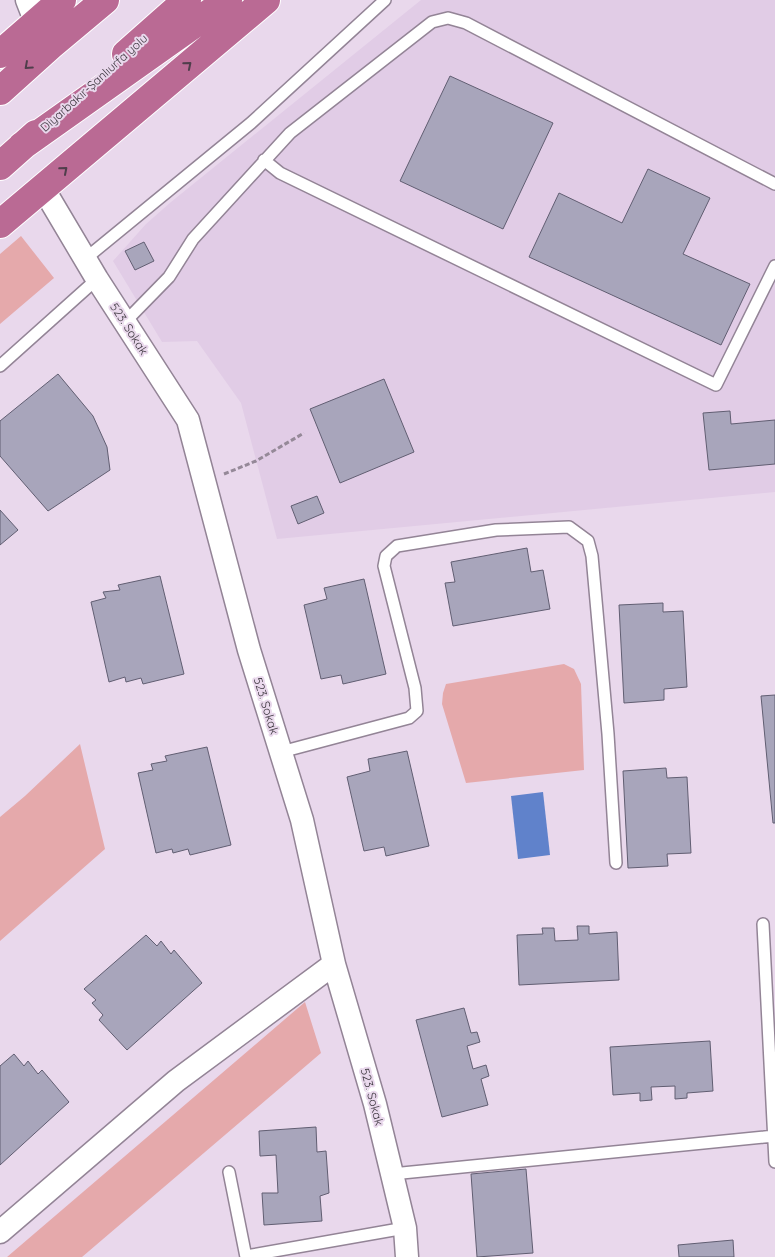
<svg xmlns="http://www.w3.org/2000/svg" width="775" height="1257" viewBox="0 0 775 1257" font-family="Quicksand,sans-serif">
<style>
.built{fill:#e1cce6}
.green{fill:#e5a9ab}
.water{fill:#6082cb}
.building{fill:#a8a5bb;stroke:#615e72}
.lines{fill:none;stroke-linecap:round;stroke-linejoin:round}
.lane-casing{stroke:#938496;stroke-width:14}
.street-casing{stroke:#938496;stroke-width:25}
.highway-casing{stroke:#fff;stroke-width:30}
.path{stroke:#958998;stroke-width:3;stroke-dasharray:5 2.5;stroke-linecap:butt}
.lane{stroke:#fff;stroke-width:11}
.street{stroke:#fff;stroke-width:22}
.highway{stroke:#ba6a94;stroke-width:28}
.oneway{stroke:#4f3e4b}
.labels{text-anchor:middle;stroke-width:4;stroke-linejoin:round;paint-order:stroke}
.street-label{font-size:12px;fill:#3c363e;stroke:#e9d8ec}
</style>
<rect width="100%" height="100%" fill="#e9d8ec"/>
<!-- built -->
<path class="built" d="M421 0H775V492L277 539 241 403 197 341 162 342 113 261 146 224 171 202Z"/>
<!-- green -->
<path class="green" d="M21 236 54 278 0 324V254Z
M564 664 574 669 581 684 584 770 466 783 442 704 443 693 446 684Z
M80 744 105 849 0 941V817L25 796Z
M305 1002 321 1053 82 1257H7Z"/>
<!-- water -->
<path class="water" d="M543 792 550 855 518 859 511 796Z"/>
<!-- building -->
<path class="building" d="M450 76 553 123 503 229 400 181Z
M648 169 710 198 683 254 750 284 721 345 529 257 559 193 622 223Z
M144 242 154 261 135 270 125 251Z
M58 374 93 416 107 447 110 470 48 511 0 456V421Z
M384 379 414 452 340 483 310 409Z
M730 411 731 424 775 420V464L709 470 703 413Z
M317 496 324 513 298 524 291 506Z
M0 510 18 530 0 545Z
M527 548 531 572 543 570 550 609 453 626 445 583 455 582 451 562Z
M160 576 184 674 143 684 141 678 126 682 125 677 109 682 91 602 106 598 103 592 120 590 118 585Z
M364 579 386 674 343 684 341 675 321 679 304 605 327 599 324 588Z
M663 603V612L683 611 687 687 664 689V700L624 703 619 605Z
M775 695V823H773L761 696Z
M207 747 231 845 190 855 188 849 173 853 172 849 156 853 138 773 153 770 151 764 167 761 165 756Z
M407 751 429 846 386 856 384 847 364 851 347 777 370 771 368 759Z
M666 768 667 778 687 777 691 853 667 854 668 866 628 868 623 771Z
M577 926H589V934L617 932 619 980 519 985 517 935 543 934 542 928H554L555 941 578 940Z
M146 935 157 946 161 941 171 954 174 950 202 983 127 1050 99 1020 103 1015 92 1003 96 1000 84 989Z
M464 1008 471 1033 477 1032 480 1042 467 1046 473 1069 486 1065 489 1076 481 1079 488 1105 442 1117 416 1020Z
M710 1041 713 1091 687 1093V1098L675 1099V1086L651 1087 652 1100 640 1101V1093L613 1095 610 1047Z
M14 1054 24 1066 28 1061 38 1074 42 1070 69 1102 0 1165V1066Z
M316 1127 317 1152 326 1151 329 1193 320 1196 322 1221 264 1225 262 1193H278L276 1155 260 1156 259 1131Z
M526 1169 533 1253 477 1257 471 1174Z
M733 1240 734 1257H679L678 1245Z"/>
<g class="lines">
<defs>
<path id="lane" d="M264 160 280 173 716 385 775 266
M85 259 251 123 385 0
M125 322 169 277 193 239 290 133 432 22 448 18 466 23 775 184
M0 366 97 279
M281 752 409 718 417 711 415 688 384 566 386 556 397 546 496 530 569 527 588 541 592 556 608 734 616 863
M763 924 775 1162
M229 1172 246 1257
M392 1174 774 1136
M246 1256 405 1228"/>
<path id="street" d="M27 0 36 23
M43 188 97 279 188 420 249 650 302 820 334 964 375 1104 392 1174 405 1228 407 1257
M0 1232 176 1081 334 964"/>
<path id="highway" d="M0 54 62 0
M126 54 187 0
M0 91 50 46 105 0
M22 146 228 0
M0 166 36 134
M0 224 266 0"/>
</defs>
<!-- lane casing -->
<use href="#lane" class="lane-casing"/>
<!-- street casing -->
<use href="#street" class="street-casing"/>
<!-- highway casing -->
<use href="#highway" class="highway-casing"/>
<!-- path -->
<path class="path" d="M224 474 256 461 304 433"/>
<!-- lane -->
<use href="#lane" class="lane"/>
<!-- street -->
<use href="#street" class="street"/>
<!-- highway -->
<use href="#highway" class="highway"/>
</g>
<!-- one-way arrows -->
<defs><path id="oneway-chevron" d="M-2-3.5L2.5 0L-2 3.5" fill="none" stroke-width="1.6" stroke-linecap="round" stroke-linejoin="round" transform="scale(1.25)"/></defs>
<g class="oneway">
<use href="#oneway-chevron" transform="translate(188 65) rotate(-40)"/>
<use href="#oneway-chevron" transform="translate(28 66) rotate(138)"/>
<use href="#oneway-chevron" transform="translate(64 170) rotate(-41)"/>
</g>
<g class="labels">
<!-- street labels -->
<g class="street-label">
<text transform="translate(94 83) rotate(-42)" y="4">Diyarbakır-Şanlıurfa yolu</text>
<text transform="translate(129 329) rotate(57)" y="4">523. Sokak</text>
<text transform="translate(266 706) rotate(73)" y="4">523. Sokak</text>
<text transform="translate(372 1097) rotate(75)" y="4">523. Sokak</text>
</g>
</g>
</svg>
